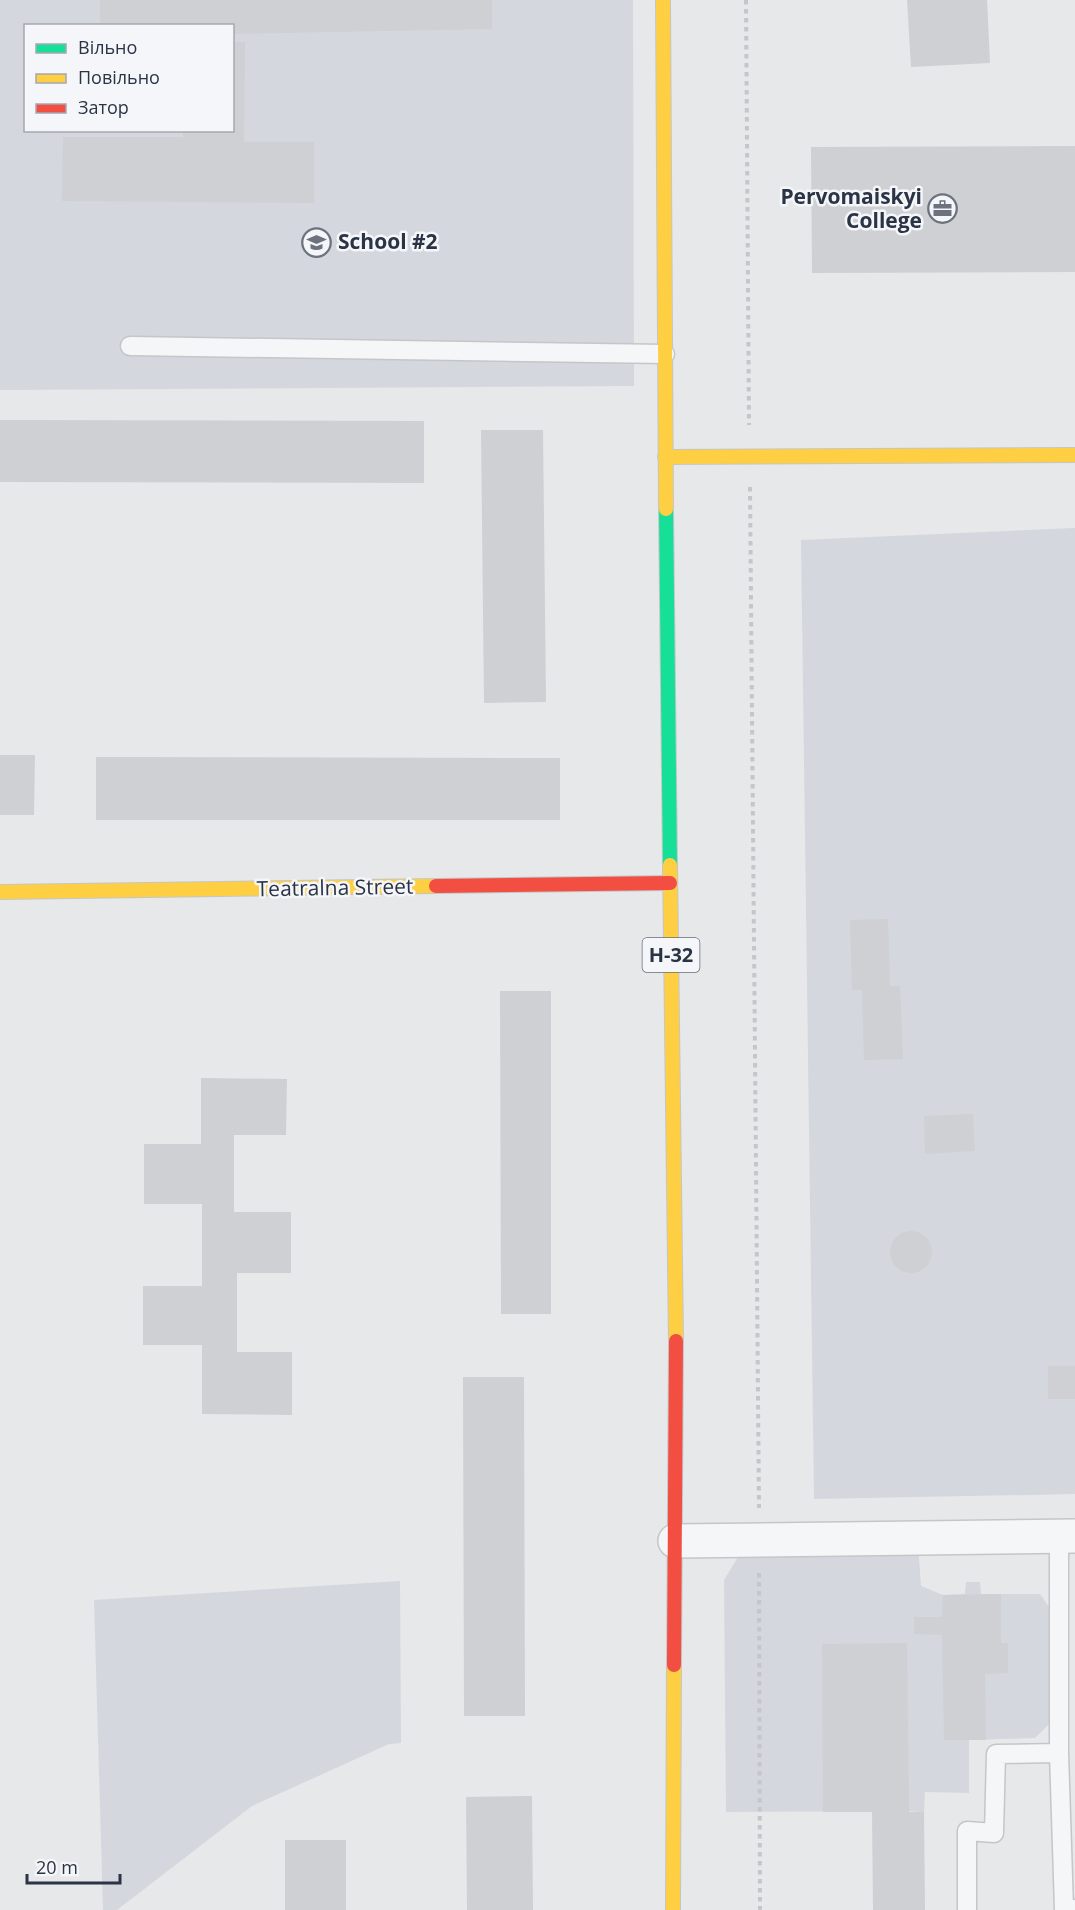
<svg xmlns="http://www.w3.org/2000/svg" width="1075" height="1910" viewBox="0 0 1075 1910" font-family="'Open Sans',sans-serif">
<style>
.built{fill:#d4d7dd;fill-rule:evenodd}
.building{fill:#ced0d3}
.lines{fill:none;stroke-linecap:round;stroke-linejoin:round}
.lane-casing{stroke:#c4c6c8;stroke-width:21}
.street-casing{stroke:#c4c6c8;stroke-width:36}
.fast-casing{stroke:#c4c6c8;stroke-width:16}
.slow-casing{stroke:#c4c6c8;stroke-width:16}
.jam-casing{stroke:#c4c6c8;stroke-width:16}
.path{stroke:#c5c6ca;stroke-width:4;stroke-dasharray:4.5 4.5;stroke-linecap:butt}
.lane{stroke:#f5f6f7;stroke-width:18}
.street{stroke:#f5f6f7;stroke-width:33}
.fast{stroke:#16e098;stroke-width:14}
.slow{stroke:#ffcf43;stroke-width:14}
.jam{stroke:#f24e42;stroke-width:14}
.labels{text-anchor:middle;stroke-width:5;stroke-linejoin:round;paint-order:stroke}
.shield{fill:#f4f6f9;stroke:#676e7b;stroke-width:1.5}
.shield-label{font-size:20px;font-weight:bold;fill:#2b3445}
.poi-label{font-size:21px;font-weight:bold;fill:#2b3445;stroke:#f4f6f9;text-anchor:end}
.street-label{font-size:21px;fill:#2b3445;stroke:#f4f6f9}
</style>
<rect width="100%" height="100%" fill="#e6e8ea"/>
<!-- built -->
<path class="built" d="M0 0H633L634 386 0 390ZM26 26H232V130H26Z
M1075 528V1494L814 1499 801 540Z
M918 1544 921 1586 943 1595 965 1594 966 1582H980L981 1594H1040L1051 1610 1050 1723 1035 1738 969 1740V1793L925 1792 924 1811 726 1812 724 1580 738 1557 754 1547Z
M400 1581 401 1743 389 1744 252 1806 117 1910H103L94 1600Z"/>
<!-- building -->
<path class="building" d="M100 0H492V29L232 34V26H100Z
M907 0H987L990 63 911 67Z
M232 42H245L244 142H314V203L62 201 63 137H183V130H232Z
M1075 146V272L812 273 811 147Z
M0 420 424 421V483L0 482Z
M481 430H543L546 702 484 703Z
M0 755H35L34 815H0Z
M96 757 560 758V820H96Z
M888 919 890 986H900L903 1059 864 1060 862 990H852L850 920Z
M500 991H551V1314H501Z
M201 1078 287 1079 286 1135H234V1212H291V1273H237V1352H292V1415L202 1414V1345H143V1286H202V1204H144V1144H201Z
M973 1114 975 1151 925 1154 924 1116Z
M890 1252a21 21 0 1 1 42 0a21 21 0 1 1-42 0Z
M1048 1366H1075V1399H1048Z
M463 1377H524L525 1716H464Z
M1001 1594V1643H1008V1673L985 1674 986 1740H944L942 1635 914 1634V1617H942L943 1595Z
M907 1643 909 1812 924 1811 925 1910H873L872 1812H823L822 1644Z
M532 1796 533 1910H467L466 1797Z
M285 1840H346V1910H285Z"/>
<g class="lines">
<defs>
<path id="lane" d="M130 346 665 354
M1059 1753 1064 1909H1075
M967 1910V1831L994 1833 996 1754 1059 1753V1537"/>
<path id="street" d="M675 1541 1075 1536"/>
<path id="fast" d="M666 509 670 865"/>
<path id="slow" d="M663 0 666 509
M665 457 1075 455
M670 865 676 1341
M0 892 436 886
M673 1910 674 1665"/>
<path id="jam" d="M436 886 670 883
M674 1665 676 1341"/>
</defs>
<!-- lane casing -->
<use href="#lane" class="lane-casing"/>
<!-- street casing -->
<use href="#street" class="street-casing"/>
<!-- fast casing -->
<use href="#fast" class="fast-casing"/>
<!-- slow casing -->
<use href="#slow" class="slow-casing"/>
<!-- jam casing -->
<use href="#jam" class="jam-casing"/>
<!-- path -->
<path class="path" d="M746 0 749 425
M750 487 759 1508
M759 1573 760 1910"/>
<!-- lane -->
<use href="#lane" class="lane"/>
<!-- street -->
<use href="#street" class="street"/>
<!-- fast -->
<use href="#fast" class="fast"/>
<!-- slow -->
<use href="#slow" class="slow"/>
<!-- jam -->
<use href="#jam" class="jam"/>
</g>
<!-- icons -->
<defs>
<symbol id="office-ring" viewBox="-11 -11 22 22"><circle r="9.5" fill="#f4f6f9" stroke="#6c737f" stroke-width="1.5"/><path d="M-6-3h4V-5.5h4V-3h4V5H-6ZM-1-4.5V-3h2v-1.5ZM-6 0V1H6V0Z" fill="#6c737f"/></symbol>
<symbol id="school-ring" viewBox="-11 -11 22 22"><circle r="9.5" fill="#f4f6f9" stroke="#6c737f" stroke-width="1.5"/><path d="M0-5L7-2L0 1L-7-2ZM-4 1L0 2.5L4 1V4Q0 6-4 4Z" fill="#6c737f"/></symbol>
</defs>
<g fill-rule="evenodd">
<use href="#office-ring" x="926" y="192" width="33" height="33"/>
<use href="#school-ring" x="300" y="226" width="33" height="33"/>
</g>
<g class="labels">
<!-- shield labels -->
<rect class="shield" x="642.5" y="938" width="57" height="34" rx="4.5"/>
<g class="shield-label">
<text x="671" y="962">Н-32</text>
</g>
<!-- poi labels -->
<g class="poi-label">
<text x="922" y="204">Pervomaiskyi<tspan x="922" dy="24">College</tspan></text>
<text x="338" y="249" text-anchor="start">School #2</text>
</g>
<!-- street labels -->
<g class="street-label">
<text transform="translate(335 888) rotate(-1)" y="7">Teatralna Street</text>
</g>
</g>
<!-- legend -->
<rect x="24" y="24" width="210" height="108" fill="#f4f6f9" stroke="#a4a8b1" stroke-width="1.5"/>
<rect x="36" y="44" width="30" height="9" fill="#16e098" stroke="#a4a8b1" stroke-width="1.5"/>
<text x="78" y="54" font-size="18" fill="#2b3445">Вільно</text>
<rect x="36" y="74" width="30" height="9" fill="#ffcf43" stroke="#a4a8b1" stroke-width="1.5"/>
<text x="78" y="84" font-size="18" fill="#2b3445">Повільно</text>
<rect x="36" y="104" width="30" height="9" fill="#f24e42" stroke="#a4a8b1" stroke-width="1.5"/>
<text x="78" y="114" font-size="18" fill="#2b3445">Затор</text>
<!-- scale -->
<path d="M27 1874v9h93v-9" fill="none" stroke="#2b3445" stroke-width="3"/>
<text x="36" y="1874" font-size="18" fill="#2b3445" stroke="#f4f6f9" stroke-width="4.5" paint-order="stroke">20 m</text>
</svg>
